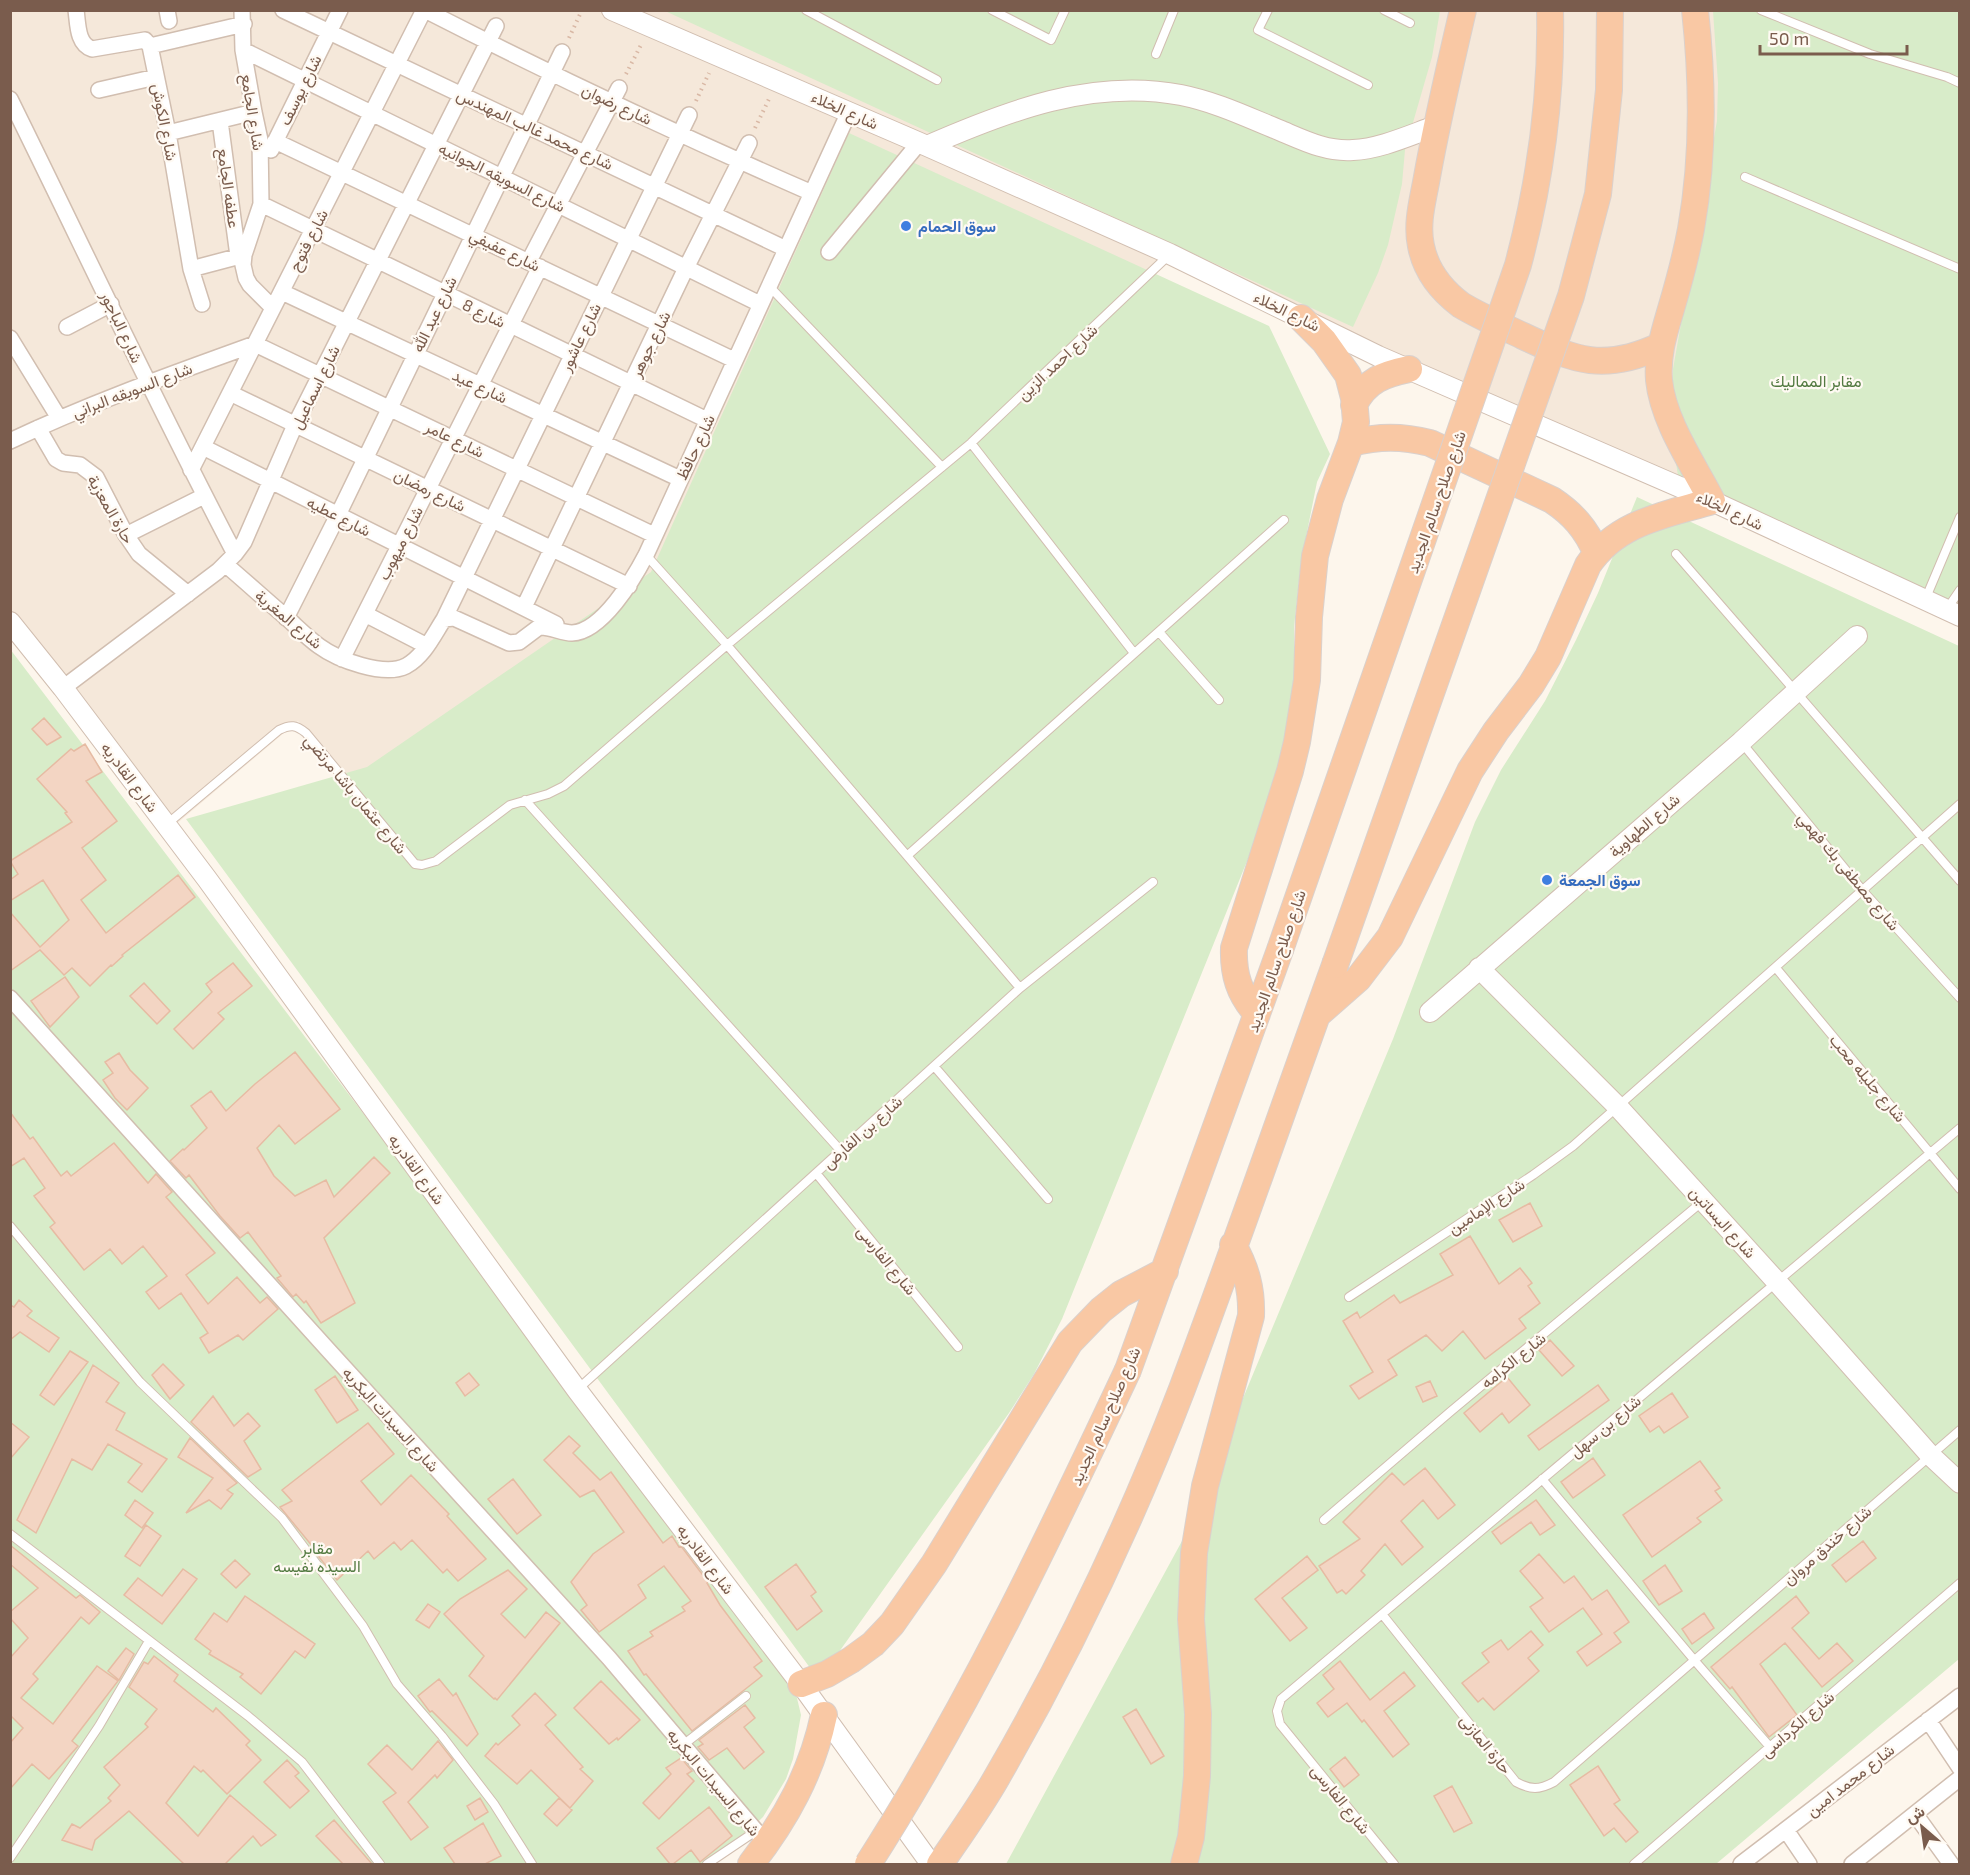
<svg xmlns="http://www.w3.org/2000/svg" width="1970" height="1875" viewBox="0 0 1970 1875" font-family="'Exo 2',Vazirmatn,sans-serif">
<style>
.residential{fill:#f5e8da}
.green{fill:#d8ecc9}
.building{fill:#f3d5c3;stroke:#e6bba3;stroke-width:1.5}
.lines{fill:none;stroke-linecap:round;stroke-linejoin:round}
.service-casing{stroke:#d1beb0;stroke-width:10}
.minor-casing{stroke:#d1beb0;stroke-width:18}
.tertiary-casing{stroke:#d1beb0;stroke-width:22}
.trunk-casing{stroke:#dad1cd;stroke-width:28}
.path{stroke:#d9b8a5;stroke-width:4;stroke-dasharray:1.5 4.5;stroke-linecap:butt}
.service{stroke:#fff;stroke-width:8}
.minor{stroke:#fff;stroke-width:15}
.tertiary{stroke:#fff;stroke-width:20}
.trunk{stroke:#f9c8a4;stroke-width:26}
.trunk-bridge-casing{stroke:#dad1cd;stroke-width:28;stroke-linecap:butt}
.trunk-bridge{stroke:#f9c8a4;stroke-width:26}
.shop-dot{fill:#3f7fe0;stroke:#fffaf3;stroke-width:2}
.labels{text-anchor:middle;stroke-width:4.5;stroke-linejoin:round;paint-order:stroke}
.street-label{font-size:16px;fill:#7a5c4d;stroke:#fffaf3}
.shop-label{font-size:16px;font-weight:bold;fill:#366cbe;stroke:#fffaf3;text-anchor:start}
.park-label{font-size:16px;fill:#537a41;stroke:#fffaf3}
</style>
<rect width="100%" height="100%" fill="#fdf6ec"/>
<!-- residential -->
<path class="residential" d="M10 11H1959V620L1168 251 931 462 426 875 298 721 175 825 57 664 11 610Z"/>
<!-- green -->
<path class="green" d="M665 11H1440L1432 57 1405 150 1402 184 1388 245 1378 273 1353 327Z
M1713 11H1959V606L1678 476C1672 440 1670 405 1673 369L1717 121 1718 83Z
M849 133 1269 326 1330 454 1317 482 1301 562 1294 627V687L1290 740 1260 829 1062 1319 1034 1374 1009 1413 819 1680 186 819 367 767 651 572Z
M1637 497 1959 646V1659L1716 1864H1006L1188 1530 1393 1039 1475 822 1501 770 1545 701 1576 640 1598 593Z
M10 649 792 1677 801 1715 793 1759 786 1779 763 1817 714 1864H11Z"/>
<!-- building -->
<path class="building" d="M44 718 61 737 47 745 32 729Z
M85 744 102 772 86 781 117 821 82 848 106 880 81 900 106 933 178 875 195 897 122 955 123 956 112 966 111 965 90 986 72 968 64 975 40 950 10 971V912L40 947 69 920 43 880 10 901V880L18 874 10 861 72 822 65 813 67 812 37 779 71 749 74 751Z
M233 963 252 986 218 1013 224 1019 193 1049 174 1029 212 992 206 984Z
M65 977 79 997 50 1027 31 1001Z
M144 983 170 1011 157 1024 130 996Z
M295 1052 340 1109 295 1144 279 1125 257 1148 274 1176 295 1196 326 1180 334 1197 374 1157 390 1173 324 1238 355 1303 321 1323 306 1301 304 1303 296 1294 293 1297 277 1278 281 1276 248 1232 240 1238 220 1216 189 1175 186 1178 170 1161 183 1149 184 1150 207 1128 191 1106 211 1091 226 1111 255 1084Z
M119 1053 130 1070 148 1088 127 1110 115 1098 103 1080 113 1073 105 1062Z
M10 1112 30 1139 33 1137 61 1176 67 1171 71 1176 114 1143 148 1183 156 1174 172 1192 166 1197 215 1253 186 1275 208 1304 237 1277 260 1303 267 1297 278 1309 243 1340 238 1335 209 1353 200 1338 208 1333 181 1293 159 1309 146 1292 167 1276 143 1246 122 1264 110 1249 84 1270 50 1227 55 1223 34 1196 45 1188 24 1158 10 1167Z
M1530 1203 1542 1226 1513 1242 1499 1220Z
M1470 1236 1499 1284 1520 1268 1532 1283 1528 1286 1540 1303 1519 1319 1526 1328 1485 1359 1463 1331 1442 1351 1426 1335 1388 1360 1397 1375 1359 1399 1350 1386 1373 1372 1343 1321 1357 1312 1360 1318 1394 1295 1400 1303 1453 1275 1440 1254Z
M19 1300 32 1311 27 1316 59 1338 49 1352 20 1332 10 1340V1305L14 1307Z
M1550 1340 1574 1366 1562 1376 1539 1350Z
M70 1351 88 1362 54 1405 40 1395Z
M163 1364 184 1385 170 1399 152 1375Z
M93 1365 119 1383 106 1402 125 1413 116 1430 167 1459 142 1492 128 1482 142 1464 108 1444 92 1470 72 1459 36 1533 17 1520Z
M469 1373 479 1385 465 1396 456 1383Z
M335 1376 358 1410 337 1423 315 1390Z
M1507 1377 1530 1405 1509 1423 1502 1413 1480 1432 1464 1413Z
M1430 1381 1437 1396 1423 1402 1416 1387Z
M1598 1385 1609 1400 1539 1450 1528 1436Z
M1672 1393 1688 1417 1664 1433 1659 1426 1650 1432 1639 1416Z
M213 1396 234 1426 248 1413 260 1426 244 1441 261 1469 248 1477 191 1422Z
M10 1422 29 1437 10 1459Z
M368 1423 394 1454 361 1481 381 1505 411 1475 449 1514 447 1516 486 1559 458 1581 447 1569 443 1573 412 1540 401 1550 394 1542 374 1559 368 1551 337 1580 312 1548 313 1547 280 1507 292 1501 282 1490Z
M569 1436 580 1446 573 1453 600 1480 611 1472 663 1543 672 1536 679 1547 681 1546 708 1582 707 1583 720 1605 762 1661 754 1667 762 1676 692 1731 646 1674 644 1675 628 1651 653 1636 650 1632 685 1611 682 1607 691 1601 664 1566 638 1585 646 1598 599 1632 581 1610 587 1605 571 1582 593 1554 624 1532 594 1490 580 1497 544 1460Z
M190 1438 237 1483 227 1490 233 1494 221 1509 209 1500 186 1513 213 1478 178 1457Z
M1593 1458 1605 1475 1573 1498 1561 1482Z
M1700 1461 1720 1488 1715 1491 1722 1500 1697 1518 1701 1522 1652 1557 1623 1515Z
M1425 1468 1455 1505 1438 1519 1423 1500 1401 1521 1423 1547 1402 1565 1385 1544 1361 1571 1365 1575 1346 1594 1342 1590 1337 1593 1319 1566 1360 1539 1343 1522 1392 1473 1404 1485Z
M513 1479 541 1515 517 1534 488 1499Z
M135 1500 153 1513 142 1528 125 1515Z
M1536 1500 1555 1525 1540 1535 1531 1522 1501 1544 1492 1532Z
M146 1525 161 1536 140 1566 125 1556Z
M1863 1541 1876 1558 1846 1582 1832 1565Z
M10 1545 76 1598 80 1595 100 1612 89 1624 81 1617 33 1674 38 1679 21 1698 53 1724 97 1666 118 1681 72 1741 78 1746 49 1779 32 1764 10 1789V1743L23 1728 10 1715V1658L28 1638 10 1618V1612L38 1588 10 1564Z
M1539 1554 1564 1583 1574 1576 1592 1600 1607 1590 1629 1622 1614 1633 1621 1642 1587 1666 1577 1652 1602 1634 1583 1608 1549 1632 1530 1607 1543 1598 1520 1571Z
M1307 1556 1318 1570 1282 1598 1307 1628 1290 1641 1255 1599Z
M235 1560 250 1574 236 1588 221 1574Z
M796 1564 816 1592 811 1596 822 1611 797 1630 765 1587Z
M1665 1565 1682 1591 1659 1605 1643 1581Z
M183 1569 197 1579 162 1624 124 1595 138 1578 162 1596Z
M508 1570 527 1589 501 1614 525 1638 546 1612 560 1623 497 1700 495 1698 494 1699 469 1676 484 1656 444 1614 460 1599Z
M245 1596 315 1644 305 1658 295 1651 261 1694 240 1677 243 1674 209 1654 211 1651 195 1639 214 1613 227 1622Z
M1796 1596 1809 1613 1792 1628 1819 1659 1837 1643 1853 1661 1822 1687 1785 1643 1760 1664 1797 1715 1769 1737 1732 1687 1730 1689 1711 1667Z
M428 1604 440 1612 429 1628 416 1620Z
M1704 1613 1714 1628 1692 1644 1682 1629Z
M1531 1631 1543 1645 1528 1658 1539 1671 1494 1710 1483 1698 1478 1702 1462 1683 1489 1662 1482 1653 1501 1640 1508 1650Z
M126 1648 134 1654 119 1680 108 1671Z
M154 1656 178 1675 174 1681 213 1712 216 1708 250 1741 246 1745 261 1760 227 1794 203 1770 201 1772 194 1766 166 1803 198 1836 230 1795 276 1835 261 1846 253 1836 225 1864H184L129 1811 95 1840 92 1850 62 1840 72 1824 80 1828 111 1801 108 1798 120 1785 104 1767 148 1727 145 1724 157 1709 129 1687 144 1662 148 1664Z
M1340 1661 1370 1700 1404 1672 1415 1686 1384 1711 1409 1744 1393 1757 1364 1720 1362 1722 1347 1703 1328 1717 1317 1703 1334 1689 1323 1675Z
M439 1679 453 1696 456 1693 478 1734 467 1746 432 1711 430 1712 418 1696Z
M601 1681 640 1720 618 1740 617 1738 609 1744 574 1708Z
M535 1693 556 1715 545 1725 583 1767 580 1769 593 1781 570 1808 531 1770 517 1784 485 1756 496 1743 498 1745 520 1725 512 1716Z
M745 1705 755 1718 744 1727 764 1752 744 1769 727 1748 709 1760 698 1747 703 1744 699 1740Z
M1136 1709 1164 1756 1151 1764 1123 1717Z
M438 1741 453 1760 437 1778 435 1775 408 1802 428 1827 411 1840 383 1802 396 1793 368 1764 387 1745 412 1770Z
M1345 1757 1359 1775 1344 1787 1330 1769Z
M681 1758 692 1771 687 1774 694 1781 659 1819 643 1803 671 1774 666 1768Z
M287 1760 299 1773 295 1776 309 1791 290 1808 264 1782Z
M1598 1766 1620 1800 1614 1804 1638 1832 1626 1842 1614 1828 1604 1836 1570 1785Z
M1452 1786 1472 1823 1454 1832 1434 1796Z
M480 1798 488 1812 475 1820 467 1806Z
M559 1798 572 1810 557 1826 544 1814Z
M709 1807 732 1836 700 1862 691 1850 673 1864H670L657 1848Z
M334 1820 372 1864H343L316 1836Z
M483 1823 501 1856 485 1864H455L444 1848Z"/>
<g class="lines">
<defs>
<path id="service" d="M806 10 937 80
M992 10 1051 40 1065 10
M1268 10 1258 30 1368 85
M1384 10 1410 23
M1761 10 1870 54 1947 77 1960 83
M1156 54 1174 10
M1745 177 1960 269
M769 286 942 467
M971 443 1134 653
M1676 554 1960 881
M646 555 727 645 1020 988
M1925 600 1960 517
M1947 609 1960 590
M1159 632 1219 700
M1742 743 1863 891 1960 998
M525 800 841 1151
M167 824 279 730C291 724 296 725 306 733L415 864 422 865 436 861 510 805 548 794 564 786 727 645 971 443 1170 254
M908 855 1284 520
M1776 968 1960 1189
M934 1066 1048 1199
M816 1173 958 1347
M10 1226 140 1382 282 1518 363 1626 397 1684 442 1736 494 1804 532 1864
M1349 1297 1533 1175 1573 1146 1960 804
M578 1389 1020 988 1153 882
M1542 1479 1695 1661 1770 1747
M1324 1520 1450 1412 1703 1201
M10 1534 248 1716 302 1762 380 1864
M1382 1614 1516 1782C1531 1790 1539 1790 1554 1782L1960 1430
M683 1745 746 1696
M10 1858 99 1726 149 1641
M707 1864 756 1831
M1394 1864 1280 1724 1277 1711 1281 1699 1960 1128
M1634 1864 1960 1583"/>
<path id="minor" d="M76 10C78 24 77 44 92 49L145 40 150 46 168 133 191 269 202 304
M167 10 169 21
M242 10 243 50 254 112 260 140 261 204 244 255 243 265 246 278 250 285 273 308
M283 10 786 249
M425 10C552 75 681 136 812 193
M150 46 244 24
M243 50 760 304
M99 90 156 77
M10 99C85 251 156 404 235 554
M220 121 238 256
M168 133 254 112
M275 141 734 360
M271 150 340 10
M261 204 707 420
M829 252 919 143
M529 261 619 88
M191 269 244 255
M282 292 680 479
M67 327 111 304
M10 338 59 418
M230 393 629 586
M38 428 56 459 63 463 80 465 96 477 126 535 139 554 188 594
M10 441C90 403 172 374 255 344L654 535
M203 447 556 624
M191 470 424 10
M126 535 204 496
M225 564C246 582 267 601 288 619 298 628 308 638 319 646 338 660 384 677 406 666 424 656 433 636 444 619L689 115
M524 607 686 268 749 143
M365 614 427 646
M286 618 338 515 562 52
M444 619 454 618 509 643 519 642 539 627C550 626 561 633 572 633 602 632 634 578 646 555L849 112
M342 659 540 267
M63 688 218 571 235 554 244 542 295 425 496 26
M10 998 330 1352 609 1658 767 1844
M1928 1720 1960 1768
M1915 1814 1951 1864
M1786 1830 1809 1864
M1741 1864 1960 1696
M1852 1864 1960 1778"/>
<path id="tertiary" d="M612 10 927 146 1170 254 1378 356 1712 501 1960 616
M927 146C1007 111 1092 78 1181 95 1216 102 1247 117 1279 130 1303 140 1326 152 1353 150 1380 149 1410 135 1436 126
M10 622 63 688 207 879 577 1390 801 1684 931 1864
M1479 968 1618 1107 1777 1282 1930 1455 1960 1483
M1430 1012 1741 742 1857 636"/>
<path id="trunk" d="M1463 10C1450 66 1437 121 1427 177 1423 200 1416 223 1421 246 1426 271 1441 290 1461 305 1481 317 1502 326 1523 336 1576 361 1604 372 1660 346
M1354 405C1366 380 1385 374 1409 369
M1351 443C1379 436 1402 436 1430 443L1552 500C1573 514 1586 529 1596 552
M1257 1014C1239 994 1233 974 1234 948L1290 771 1297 742 1307 680 1309 617 1315 556 1330 499 1351 443 1356 422 1354 398 1348 375 1324 341 1301 318
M1317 1015 1358 979 1390 937 1470 771 1496 731 1531 685 1548 657 1588 565C1617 522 1665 515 1712 501 1693 464 1663 421 1659 380 1657 354 1664 333 1671 309 1679 282 1686 256 1691 229 1704 156 1703 83 1695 10
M1128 1370 1280 950
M801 1684 827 1674 851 1660 873 1644 892 1624 934 1564 1070 1342 1101 1310 1121 1294 1165 1271
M751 1864C786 1819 812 1772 824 1715
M940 1864C959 1836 980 1807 997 1777 1068 1654 1131 1522 1182 1389 1235 1248 1284 1106 1335 965
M1184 1864 1191 1837 1197 1776 1198 1714 1191 1619 1194 1553 1205 1486 1251 1316C1252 1289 1246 1268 1233 1245"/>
</defs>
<!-- service casing -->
<use href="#service" class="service-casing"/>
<!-- minor casing -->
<use href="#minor" class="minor-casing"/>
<!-- tertiary casing -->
<use href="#tertiary" class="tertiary-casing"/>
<!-- trunk casing -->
<use href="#trunk" class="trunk-casing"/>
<!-- path -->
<path class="path" d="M569 38 582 10
M626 74 642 43
M696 101 709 73
M755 128 770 97"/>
<!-- service -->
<use href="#service" class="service"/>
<!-- minor -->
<use href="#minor" class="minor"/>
<!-- tertiary -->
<use href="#tertiary" class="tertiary"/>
<!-- trunk -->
<use href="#trunk" class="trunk"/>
<defs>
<path id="trunk-bridge" d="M1280 950 1518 265C1540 182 1552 97 1550 10
M1335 965 1571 296 1598 194 1609 90 1610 10
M868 1864C969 1706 1048 1540 1128 1370"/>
</defs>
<!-- trunk-bridge casing -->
<use href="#trunk-bridge" class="trunk-bridge-casing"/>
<!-- trunk-bridge -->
<use href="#trunk-bridge" class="trunk-bridge"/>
</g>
<!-- markers -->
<g class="shop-dot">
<circle cx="906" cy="226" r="6"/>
<circle cx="1547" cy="880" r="6"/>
</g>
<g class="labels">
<!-- street labels -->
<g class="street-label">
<text transform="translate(300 90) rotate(-64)" y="6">شارع يوسف</text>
<text transform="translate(617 104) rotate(25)" y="6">شارع رضوان</text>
<text transform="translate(845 110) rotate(24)" y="6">شارع الخلاء</text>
<text transform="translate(253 112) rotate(81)" y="6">شارع الجامع</text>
<text transform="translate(165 122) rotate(79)" y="6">شارع الكوش</text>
<text transform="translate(535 129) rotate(25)" y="6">شارع محمد غالب المهندس</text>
<text transform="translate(502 177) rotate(26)" y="6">شارع السويقه الجوانيه</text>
<text transform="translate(229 188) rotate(82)" y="6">عطفه الجامع</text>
<text transform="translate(308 240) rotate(-63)" y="6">شارع فتوح</text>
<text transform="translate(505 250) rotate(26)" y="6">شارع عفيفي</text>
<text transform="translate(1287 311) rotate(26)" y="6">شارع الخلاء</text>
<text transform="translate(484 313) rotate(26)" y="6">شارع 8</text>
<text transform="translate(434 314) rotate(-64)" y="6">شارع عبد الله</text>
<text transform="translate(122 327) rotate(65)" y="6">شارع الباجور</text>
<text transform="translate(580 337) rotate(-64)" y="6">شارع عاشور</text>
<text transform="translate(650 344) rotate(-64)" y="6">شارع جوهر</text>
<text transform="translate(1057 362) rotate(-43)" y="6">شارع احمد الزين</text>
<text transform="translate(480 386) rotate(25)" y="6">شارع عيد</text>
<text transform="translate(315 387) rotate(-64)" y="6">شارع اسماعيل</text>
<text transform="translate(132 390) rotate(-21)" y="6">شارع السويقه البراني</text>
<text transform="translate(455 439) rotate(26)" y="6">شارع عامر</text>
<text transform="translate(695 447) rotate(-65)" y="6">شارع حافظ</text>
<text transform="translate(430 490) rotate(26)" y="6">شارع رمضان</text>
<text transform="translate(1436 502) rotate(-71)" y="6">شارع صلاح سالم الجديد</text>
<text transform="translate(111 509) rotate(60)" y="6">حارة المعزية</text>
<text transform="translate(1730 510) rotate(25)" y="6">شارع الخلاء</text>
<text transform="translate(339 516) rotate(27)" y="6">شارع عطيه</text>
<text transform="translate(400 543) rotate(-63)" y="6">شارع ميهوب</text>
<text transform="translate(289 619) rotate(40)" y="6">شارع المغرية</text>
<text transform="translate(130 777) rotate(53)" y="6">شارع القادريه</text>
<text transform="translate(356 794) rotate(50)" y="6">شارع عثمان باشا مرتضي</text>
<text transform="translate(1644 825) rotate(-41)" y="6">شارع الطهاوية</text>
<text transform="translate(1849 871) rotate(50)" y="6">شارع مصطفى بك فهمي</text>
<text transform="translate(1276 961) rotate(-71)" y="6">شارع صلاح سالم الجديد</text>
<text transform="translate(1868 1078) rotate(50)" y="6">شارع جليله محب</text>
<text transform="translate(862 1132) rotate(-42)" y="6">شارع بن الفارض</text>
<text transform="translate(417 1169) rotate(54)" y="6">شارع القادريه</text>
<text transform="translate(1486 1206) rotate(-33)" y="6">شارع الإمامين</text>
<text transform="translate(1723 1222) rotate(48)" y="6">شارع البساتين</text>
<text transform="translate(887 1260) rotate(51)" y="6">شارع الفارسى</text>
<text transform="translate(1513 1360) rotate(-39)" y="6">شارع الكرامه</text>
<text transform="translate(1105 1416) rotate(-66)" y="6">شارع صلاح سالم الجديد</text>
<text transform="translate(391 1419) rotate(48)" y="6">شارع السيدات البكريه</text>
<text transform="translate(1605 1426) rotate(-40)" y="6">شارع بن سهل</text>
<text transform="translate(1827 1545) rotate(-41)" y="6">شارع خندق مروان</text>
<text transform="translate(706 1559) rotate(53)" y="6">شارع القادريه</text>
<text transform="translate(1797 1724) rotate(-41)" y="6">شارع الكرداسى</text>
<text transform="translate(1486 1744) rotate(51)" y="6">حارة المازنى</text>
<text transform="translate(1850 1780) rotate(-38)" y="6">شارع محمد امين</text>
<text transform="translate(714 1782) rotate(50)" y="6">شارع السيدات البكريه</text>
<text transform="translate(1341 1799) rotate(51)" y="6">شارع الفارسى</text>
</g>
<!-- shop labels -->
<g class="shop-label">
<text x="918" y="232">سوق الحمام</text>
<text x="1559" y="886">سوق الجمعة</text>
</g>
<!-- park labels -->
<g class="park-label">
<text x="1816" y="387">مقابر المماليك</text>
<text x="317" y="1554">مقابر<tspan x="317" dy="18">السيده نفيسه</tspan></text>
</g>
</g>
<!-- border -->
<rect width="1970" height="1875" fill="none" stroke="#7a5c4d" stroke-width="24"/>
<!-- north arrow -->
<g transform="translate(1922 1827) rotate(331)" stroke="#fffaf3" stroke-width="4.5" paint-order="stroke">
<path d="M0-4.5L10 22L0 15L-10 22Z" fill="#7a5c4d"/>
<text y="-9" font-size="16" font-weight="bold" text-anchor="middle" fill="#7a5c4d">ش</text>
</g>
<!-- scale -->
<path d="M1760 45v9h147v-9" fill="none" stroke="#7a5c4d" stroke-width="3"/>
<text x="1769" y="45" font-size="18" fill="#7a5c4d" stroke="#fffaf3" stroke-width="4.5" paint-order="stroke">50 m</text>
</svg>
